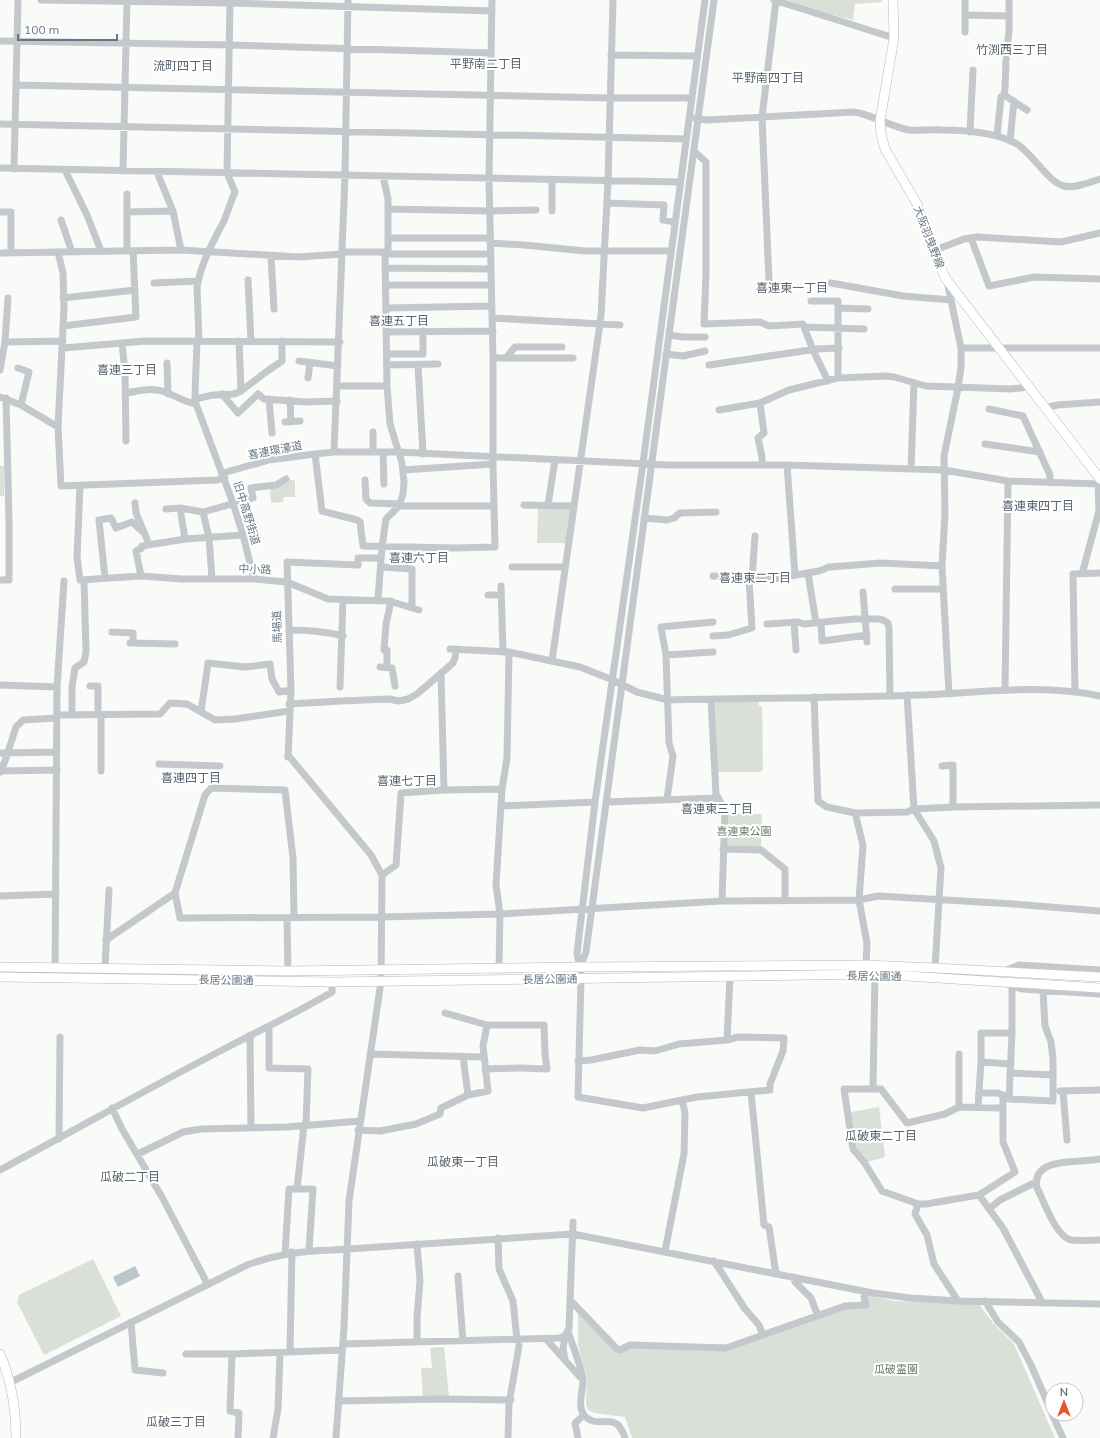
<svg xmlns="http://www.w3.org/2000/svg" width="1100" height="1438" viewBox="0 0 1100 1438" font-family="Mulish,'Noto Sans JP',sans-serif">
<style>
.green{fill:#dadfd7}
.water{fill:#bbc7cb}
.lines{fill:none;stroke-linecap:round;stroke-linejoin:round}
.major-casing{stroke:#b5babe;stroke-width:10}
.minor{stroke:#c3c8cc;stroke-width:7}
.major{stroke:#fff;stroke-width:9}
.labels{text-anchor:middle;stroke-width:4;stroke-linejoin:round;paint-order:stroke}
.street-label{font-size:11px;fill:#657683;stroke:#fff}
.park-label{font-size:11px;fill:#687a64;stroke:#fff}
.neighbourhood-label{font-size:12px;fill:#57646e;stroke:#fff}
</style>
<rect width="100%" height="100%" fill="#fafaf8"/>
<!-- green -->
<path class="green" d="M787 0H882V2L855 4 853 20 822 12Z
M0 466H4V496H0Z
M288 480H295V497H284L283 502 271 503 270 486Z
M538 507 571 508 566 543H537Z
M717 701H759V706H762C763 727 762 748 763 769L761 772H718L715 704Z
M728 814H760L762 815 761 848 727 846Z
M879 1107 885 1157 868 1162 855 1148 851 1112Z
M93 1259 121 1316 44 1355 17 1302 19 1295Z
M867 1295 894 1301 979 1304 993 1323 1014 1344 1055 1438H632L625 1417 594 1413 588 1410 586 1404 587 1378 578 1345V1312L615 1351 631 1348 727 1351 844 1309 868 1307Z
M444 1347 449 1397H423L421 1368H432L430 1348Z"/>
<!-- water -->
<path class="water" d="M135 1266 140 1276 118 1287 113 1277Z"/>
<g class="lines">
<defs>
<path id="major" d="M893 0 894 38 880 121 881 134 885 149 917 204 933 251 946 279 1100 479
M0 967 288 971 580 967 866 965 935 968 1100 977
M0 977 332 982 875 974 1100 988
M0 1354C12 1382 16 1408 16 1438"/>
</defs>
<!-- major casing -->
<use href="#major" class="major-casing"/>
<!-- minor -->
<path class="minor" d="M41 0 230 3 492 11
M774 0 894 38
M965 0V32
M965 15 1009 16
M0 41 230 45 491 53
M611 55 697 56
M16 85 610 98H692
M1004 95 1027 110
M695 118 707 120 854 112C873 115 889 126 909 130 919 131 931 129 942 130 965 130 997 133 1017 144 1032 153 1049 183 1064 186 1075 189 1090 182 1100 179
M0 124 686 139
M970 132 973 70
M997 136 1001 97 1004 95 1005 88 1006 61 1009 31V0
M1010 141 1014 101
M694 151 706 162V275L704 324 760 322 769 326 803 324 804 327 864 329
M0 168 680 182
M14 169 18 0
M65 170 87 215 101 251
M123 171 127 0
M157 172 173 211 181 250
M383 176 388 199V252
M607 203 664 205 663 220 675 222
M388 209 490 211 536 210
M552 211V180
M0 212H11V253
M127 212 173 211
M61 220 72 252
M388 238H490
M971 238 989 286 1034 277 1100 279
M490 243 524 245 585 251H671
M127 251V194
M933 251 964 239 977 237 1061 242 1100 233
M58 252 63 273 64 308 58 427 61 486 217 480 225 478
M342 252H388L390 254H491
M0 253 181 250 299 257 342 254
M271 256 274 309
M385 268 491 269
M248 280 251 341
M769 281 762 117 776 1
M947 281 961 348V367L958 388 944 456 945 513 942 566 949 694
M154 283 198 281
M831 283 903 296 951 300
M386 285H491
M63 298 135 290
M811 301H838V378
M386 308 492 306
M838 308 868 309
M492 318 620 325
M63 326 136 317 133 251
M804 327 813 350 828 381
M387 332 493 331
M669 335 683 337H705
M197 341 195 395 196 404 233 503 243 535 254 579
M199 341 197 287C201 263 213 242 224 221 228 211 231 201 235 192L227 173 230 0
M239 341 241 391
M5 342 63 341
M122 343 125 372 126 441
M63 348 146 341 340 342
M961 348H1100
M387 354H423V331
M666 354 683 356 705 351
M493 358H573
M506 358 515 347H562
M299 361 338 366
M167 363 168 394
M387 365 438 364
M418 365 423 454
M709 365 817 349 839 348
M18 368 29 372 21 405
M0 370 5 342 8 298
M308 378 310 363
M337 386H387
M125 393C136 392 146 388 157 390 169 391 182 402 196 404
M222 394 238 413 258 394 264 399 306 402 337 401
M0 397 21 405 58 427
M195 399 213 395 234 394 241 391 266 372 282 361V341
M269 399 272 433
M290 400 291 422
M760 403 764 433 758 438 762 457V465
M1045 408 1057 405 1100 402
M989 409 1023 416 1050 475V483
M719 410 760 403 789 390 838 378 886 376 894 377 926 386 1011 389 1029 387
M285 422 300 421
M373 432V452
M985 444 1040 452
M334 452 345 176 348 0
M383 452 384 484
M315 454 322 511 357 520 360 522 363 546 455 548 495 547 493 464V358L489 179 492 0
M787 465 795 575
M911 469 914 383
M403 470 493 464
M223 473 269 460 315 454 334 452H398L668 465H787L944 470 1008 481 1100 484
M365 480 366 499 370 503 400 504
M80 486 77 557 80 580 141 576 182 579H254L287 582 328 599 389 601 419 610
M135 503 136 513 149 544
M524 505 574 506
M548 505 555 460
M399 506H494
M180 508 185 539
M166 509 180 508 203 512 253 498 251 488 276 485 286 479
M203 512 209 538 212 579
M644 518 667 520 674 518 680 513 716 512
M381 567 412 569V608
M512 567H565
M808 573 816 623
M1082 574 1099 511 1098 484
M141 576 136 551 142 548V546L185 539 243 535
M713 576 773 579 819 571 829 567 881 563 942 566
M105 578 99 520 111 518 116 528 132 522 144 533
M752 579 755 536
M0 580H9V521L6 398
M501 586 503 652
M895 589H943
M863 592 867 642
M488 595H501
M378 599 382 547 386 519 399 506 403 494 404 482 402 463 390 424 387 386 385 252
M794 622 796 650
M821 622 822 641 867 635
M767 624 798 622 804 624 854 619H878L883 620 888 623 889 628 890 696
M289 630C307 630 324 631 343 636
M112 632 133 633V643
M713 636 728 635 752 628 749 579
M130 643 175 644
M450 649 509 652 580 667 613 680 637 692 668 700C752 698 835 698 919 695 979 693 1041 683 1100 696
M384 650 386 624 391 601
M387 650V667
M666 655 713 652
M552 661 601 316 608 181 613 0
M380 667 392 668 395 686
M441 673 444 790
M0 685 57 687
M90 686H98V715
M340 687 343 600
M1005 689 1008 481
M1075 692 1073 574 1100 573
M907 695 914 809 934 841 941 868 935 968
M814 697 818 801 827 807 855 813 907 812 914 809 953 807 1100 805
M711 699 716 794 725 810 722 901
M289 704 341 701 389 699 399 701 408 699 417 694 453 663 455 658 456 649
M201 712 208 663 245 667 270 664 272 679 279 692 291 690
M57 715 160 714 170 703 187 704 215 720 235 719 289 711
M72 715V687L75 668 84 662 86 652 84 580
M101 715V771
M0 753 57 752
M288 755 371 855 382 875 381 981 349 1201 344 1327 336 1438
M288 757 291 690 287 562 358 565V558H381
M159 764 220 766
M942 766 953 765V807
M0 771 57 770
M0 772 5 761 16 727 23 720 57 718
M667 799 673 756 669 743 666 655 661 627 713 622
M606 802 717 798
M501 806 595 802
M855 813 863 845 859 900 867 943 866 965
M723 849 761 850 785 869V901
M382 875 396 865 401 793 444 790 502 789
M0 896 56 894
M287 918 288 971
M294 918 293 858 285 790 211 788 205 795 175 893 180 918 381 917 500 914 722 901 859 900 878 896 1014 904 1100 911
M106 940 175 893
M580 967 586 952 714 0
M105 968 109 890
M499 969 500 914 496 885 502 789 507 758 509 652
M1004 971 1019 965 1100 970
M55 977 57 687 64 581
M1009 985 1022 989 1100 994
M445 1013 487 1025H544L545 1054 547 1069 522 1068
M269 1026V1068L308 1069 306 1125
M250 1035 251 1128
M727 1040 730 977
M370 1054 484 1057
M959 1054V1107
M463 1056 468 1095
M578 1061 591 1060 640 1050 655 1051 679 1044 727 1040 738 1037 784 1038 783 1051 770 1084V1090L697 1097 643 1108 578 1097 581 979 580 967 577 954 579 936 595 802 643 463 705 0
M981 1062 1011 1064
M485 1069 520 1068
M1010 1073 1053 1075
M873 1089 875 974
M1060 1091 1100 1090
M1063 1091 1067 1140
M751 1092 764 1225 769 1227 776 1274
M979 1093H998L1009 1099 1053 1101V1059L1051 1042 1045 1026 1043 991
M1009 1099 1012 1033V986
M978 1107 981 1062V1033H1012
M112 1108 122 1129 162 1197 208 1285
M1002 1108 959 1107 945 1114 907 1123 881 1089H844L853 1149 864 1162 882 1191 918 1204H926L979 1195 1015 1172 1003 1142V1095
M358 1130 380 1131 416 1124 440 1114 441 1108 468 1095 488 1091 483 1046 487 1025
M59 1139 60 1037
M138 1154 183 1132 201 1129 287 1127 360 1121
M1100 1159C1081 1164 1031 1155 1037 1188 1044 1201 1056 1237 1071 1240 1080 1241 1091 1240 1100 1240
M0 1170C75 1130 149 1088 224 1049 260 1030 297 1013 332 992V982
M297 1189 304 1125
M979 1195 1003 1228 1042 1302
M918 1204 915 1214 927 1235 934 1264 958 1301
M989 1209 1000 1200 1036 1182
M498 1238 499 1269 513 1301 517 1340
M665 1251 684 1154 685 1113 682 1100
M285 1254 289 1189H313L309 1250
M714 1261 745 1309 759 1325 763 1335
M458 1276 463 1341
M794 1277 795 1282 811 1298 818 1316
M571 1301 617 1349 620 1350 630 1345 726 1348 845 1306 866 1305 864 1297 865 1292
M985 1301 998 1322 1019 1342 1031 1365 1052 1413
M131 1322 135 1370 163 1373
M568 1331C572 1345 582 1367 583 1381 583 1392 576 1408 586 1417 600 1430 616 1409 625 1438
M565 1336 563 1349 565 1359
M546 1339 580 1377
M417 1342V1317L420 1281 417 1244
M343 1344 559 1338 565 1336 569 1328 573 1222
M290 1352 292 1252
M186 1354H232L342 1350
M232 1354 230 1411 239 1413 238 1438
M11 1382 247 1265C277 1254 302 1251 333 1250L573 1234 873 1293 910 1298 958 1301 1100 1304
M339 1401 440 1399 511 1400
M1052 1414 1063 1438
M273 1438 278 1409 280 1353
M508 1438 509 1404 519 1346
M578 1438 575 1423 584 1415"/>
<!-- major -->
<use href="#major" class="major"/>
</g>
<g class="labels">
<!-- street labels -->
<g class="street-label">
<text transform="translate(929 237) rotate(69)" y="4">大阪羽曳野線</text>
<text transform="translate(275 450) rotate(-11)" y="4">喜連環濠道</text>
<text transform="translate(247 513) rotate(73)" y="4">旧中高野街道</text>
<text transform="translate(255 569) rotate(2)" y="4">中小路</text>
<text transform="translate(277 627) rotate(-92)" y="4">馬場道</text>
<text transform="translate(874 976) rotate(1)" y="4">長居公園通</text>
<text transform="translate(550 979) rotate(-1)" y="4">長居公園通</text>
<text transform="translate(226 980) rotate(1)" y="4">長居公園通</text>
</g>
<!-- park labels -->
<g class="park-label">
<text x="744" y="835">喜連東公園</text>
<text x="896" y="1373">瓜破霊園</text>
</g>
<!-- neighbourhood labels -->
<g class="neighbourhood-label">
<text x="1012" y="54">竹渕西三丁目</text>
<text x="486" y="68">平野南二丁目</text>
<text x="183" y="70">流町四丁目</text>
<text x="768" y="82">平野南四丁目</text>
<text x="792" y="292">喜連東一丁目</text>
<text x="399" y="325">喜連五丁目</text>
<text x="127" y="374">喜連三丁目</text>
<text x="1038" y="510">喜連東四丁目</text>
<text x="419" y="562">喜連六丁目</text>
<text x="755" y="582">喜連東二丁目</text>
<text x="191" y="782">喜連四丁目</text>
<text x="407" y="785">喜連七丁目</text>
<text x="717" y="813">喜連東三丁目</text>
<text x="881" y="1140">瓜破東二丁目</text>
<text x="463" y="1166">瓜破東一丁目</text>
<text x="130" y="1181">瓜破二丁目</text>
<text x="176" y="1426">瓜破三丁目</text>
</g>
</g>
<!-- north arrow -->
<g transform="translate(1064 1402)"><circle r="19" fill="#ffffff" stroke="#c1c8cd"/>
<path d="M0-3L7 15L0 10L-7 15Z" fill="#e4572e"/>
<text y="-6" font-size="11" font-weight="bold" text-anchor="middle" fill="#657683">N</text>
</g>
<!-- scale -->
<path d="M18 34v6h99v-6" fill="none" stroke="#657683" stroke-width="2"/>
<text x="24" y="34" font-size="12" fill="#657683" stroke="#ffffff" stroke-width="3" paint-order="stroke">100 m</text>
</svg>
